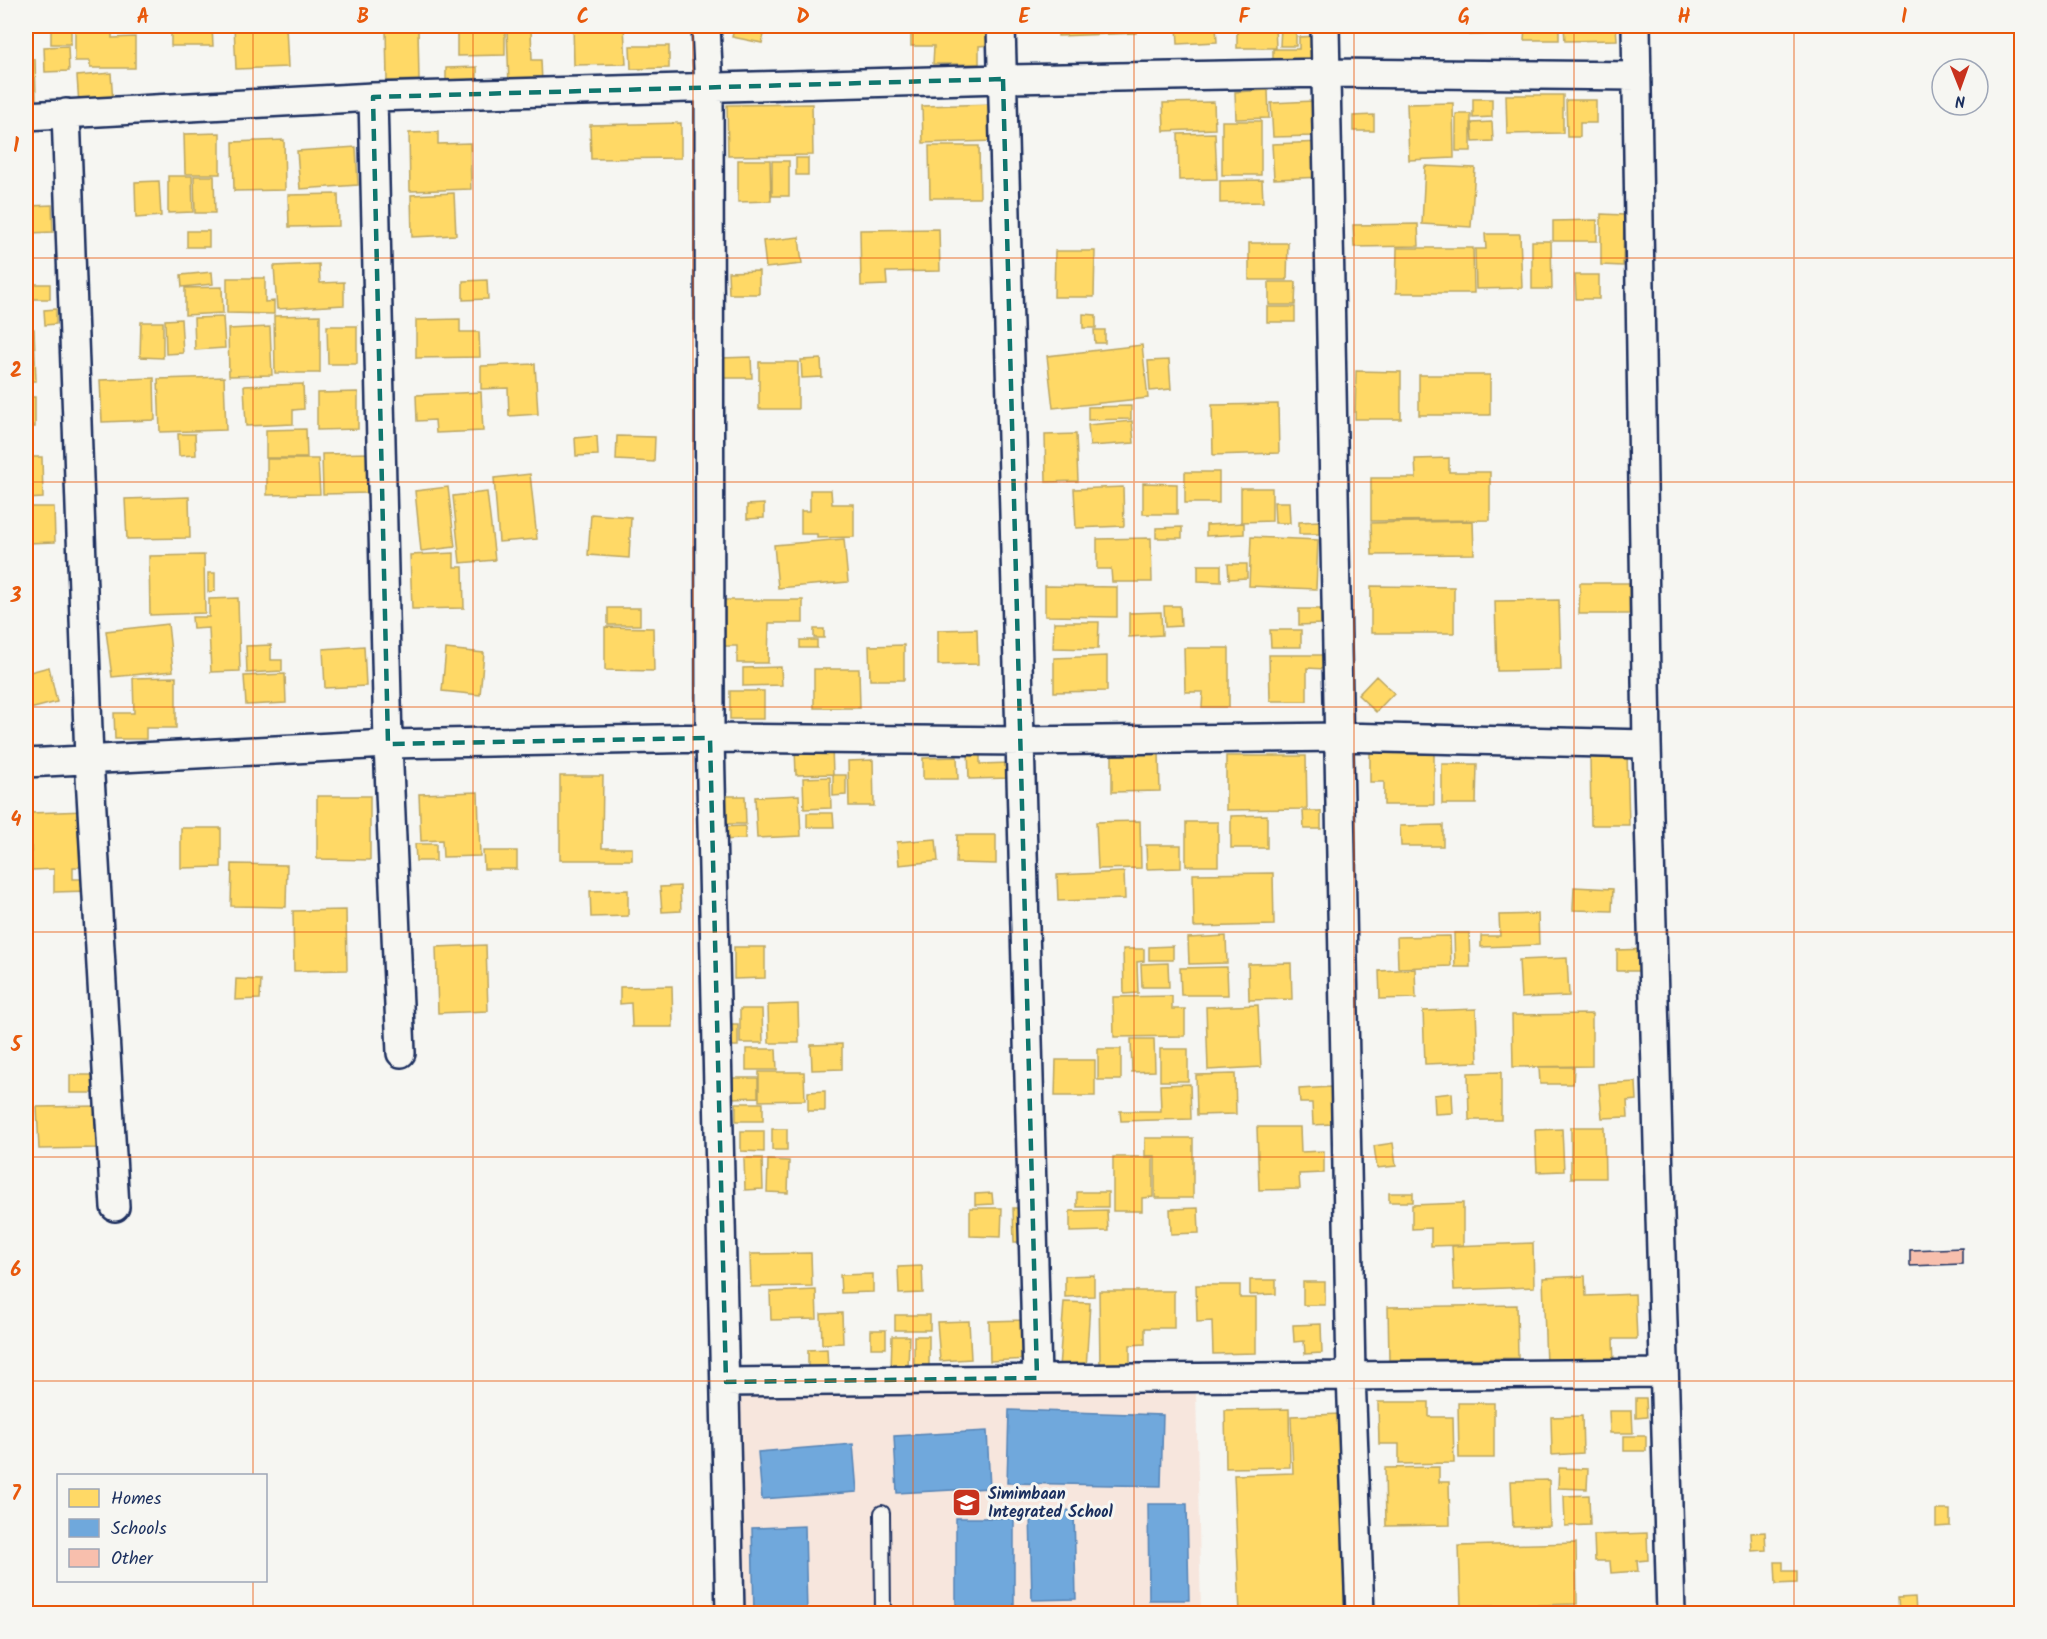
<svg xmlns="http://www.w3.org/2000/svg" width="2047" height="1639" viewBox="0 0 2047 1639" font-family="Kalam,sans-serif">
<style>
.built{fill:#f7e6dd}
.homes{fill:#ffd966;stroke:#bba664;stroke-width:1.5}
.schools{fill:#6fa8dc;stroke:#5684b6;stroke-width:1.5}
.building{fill:#f8bfad;stroke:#1b2f5e;stroke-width:1.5}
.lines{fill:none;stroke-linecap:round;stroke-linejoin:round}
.lane-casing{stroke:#1b2f5e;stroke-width:18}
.street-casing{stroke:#1b2f5e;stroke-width:32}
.lane{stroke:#f6f6f2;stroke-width:14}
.street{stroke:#f6f6f2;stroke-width:27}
.marked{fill:none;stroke:#0f766e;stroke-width:4.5;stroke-dasharray:12 8;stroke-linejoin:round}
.grid{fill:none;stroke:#e8590c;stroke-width:1.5;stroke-opacity:0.55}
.labels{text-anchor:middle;stroke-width:6;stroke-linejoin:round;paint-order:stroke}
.poi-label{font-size:16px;font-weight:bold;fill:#1b2f5e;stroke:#f6f6f2;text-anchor:start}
.neatline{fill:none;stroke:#e8590c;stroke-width:2}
.grid-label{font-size:20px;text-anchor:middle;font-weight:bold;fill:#e8590c}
</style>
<rect width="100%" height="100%" fill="#f6f6f2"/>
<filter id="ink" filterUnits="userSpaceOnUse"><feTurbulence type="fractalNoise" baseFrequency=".0167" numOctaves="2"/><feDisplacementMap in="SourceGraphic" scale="12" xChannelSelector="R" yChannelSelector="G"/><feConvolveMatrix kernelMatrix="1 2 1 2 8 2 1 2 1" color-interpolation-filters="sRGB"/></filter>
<g filter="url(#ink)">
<!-- built -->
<path class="built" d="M732 1388 1196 1391 1201 1613H737Z"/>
<!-- homes -->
<path class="homes" d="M51 26H71V44H51Z
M75 26H112V38L135 37V68H90V61H75Z
M171 26H212L213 46H171Z
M234 26H286L288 67 236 69Z
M470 26H505V55L457 56V30H470Z
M573 26H624L626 64 574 65Z
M735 26H766L762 43 732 37Z
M911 26H988L989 45 979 46V64H933L934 46H911Z
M1058 26H1136V33L1058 36Z
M1177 26H1216L1217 42 1178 44Z
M1237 26H1275L1276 48H1237Z
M1281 26H1296V46H1280Z
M1470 26H1495V34L1470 35Z
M1525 26H1559V40H1524Z
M1564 26H1616L1617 40 1565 41Z
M386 28H418L419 80 387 81Z
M531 29 532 60H541L542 83 509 85 507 30Z
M1317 36V64H1273V49H1299V37Z
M68 46 69 71 45 72 44 47Z
M630 46H669V68L631 69Z
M35 59 36 99H26V60Z
M477 67V89L446 90V68Z
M111 73 113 103 79 105 77 76Z
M1268 90 1269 118 1236 119 1235 92Z
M1506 95H1563V133L1507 134Z
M1473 99H1492V117L1473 118Z
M1566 100H1596V123H1580V137H1567Z
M1313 101 1314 136 1273 137 1271 103Z
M1214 102 1215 129 1164 131 1163 103Z
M1453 103 1454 158 1409 160 1407 104Z
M812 104 813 155 728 156 727 105Z
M995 104 996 141 923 143 922 106Z
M1456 114H1471V151H1456Z
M1374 115V131H1353V116Z
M1222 121H1261V175H1222Z
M1492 122 1493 141 1473 142 1472 123Z
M681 123V158L591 159 590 125Z
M438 132V144L470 143 471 189 410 191 409 133Z
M220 133V174H185L184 134Z
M1215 133 1217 179 1179 180 1178 134Z
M284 140 285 190 234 191 233 142Z
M1323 142 1325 177 1274 179 1272 144Z
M929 146H979L980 198H930Z
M356 147 358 185 300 189 297 151Z
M796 158H808V175H796Z
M738 160H770L771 201 738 202Z
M772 161H789V196H772Z
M1425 166 1475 168 1471 227 1422 224Z
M168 176H192L193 212 168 213Z
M194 176H214L215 213H195Z
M1262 180 1263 202 1220 203V181Z
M159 181 161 216 136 218 135 182Z
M454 193 456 235 412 237 411 195Z
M338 194 339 226 289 227 288 195Z
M52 205 53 232 30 233 29 206Z
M1601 214 1624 215 1623 266 1601 265Z
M1597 220V241H1553V221Z
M1418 224 1419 246 1354 247 1353 225Z
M939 229 940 271 886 272 887 285 861 286 860 230Z
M187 231H209V247H187Z
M1485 234H1520L1522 288 1476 289 1475 249H1486Z
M799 237 802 264 766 268 763 241Z
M1532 241H1551L1552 289H1532Z
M1249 243H1288L1287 280H1249Z
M1397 248H1473L1474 293H1396Z
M1055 251H1095L1094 297H1054Z
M319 264 320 283 344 282V305L277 309 274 266Z
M759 271V294H729L728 272Z
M212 272 213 284 182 287 181 275Z
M1575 275H1599V299H1576Z
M227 278H265V302L274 301V314L227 313Z
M487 280 488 299 463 300V281Z
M1269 282H1296L1295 305H1269Z
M33 284H50V299H32Z
M222 287 223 313 185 315V288Z
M1267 307H1295V322H1267Z
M56 309V324L45 325 44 310Z
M1083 314 1096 315V328H1083Z
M320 315V373H275L274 316Z
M223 317 225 348 195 350 194 318Z
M181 319 183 353 166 354 165 320Z
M460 319V332H479L480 357 416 358V320Z
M141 322H163V358L140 357Z
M327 326H357V364H328Z
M270 327 272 375 229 376 228 329Z
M34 329 36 381H26V330Z
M1094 330H1105V343H1095Z
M1142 345 1148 398 1053 408 1047 356Z
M751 357 752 378H721V358Z
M821 359 822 377 802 378 801 360Z
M1169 360 1171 389 1150 391 1148 361Z
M759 362H798V409H759Z
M535 364 538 414 509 416 508 388 481 389V366Z
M1356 371 1401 372V419H1355Z
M1419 375H1490V415H1419Z
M224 377 226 430 160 432 158 379Z
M154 378 155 420 102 422 100 380Z
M303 384 304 409 293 410V424L246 426 244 386Z
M358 392V429L317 430V393Z
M481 392 483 431 436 433 435 420 417 421 416 395Z
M26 397H35V427H26Z
M1278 404 1279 453 1213 455 1212 405Z
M1131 406V419L1088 420V407Z
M1132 421 1134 443 1090 446 1088 425Z
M306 429 307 458H266V430Z
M178 434H195L196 455 179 456Z
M1076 434 1078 481 1046 482 1045 435Z
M597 436 598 455 576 456 575 438Z
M617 436 655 437 654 462 616 460Z
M369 453 370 493 323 494 322 454Z
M26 457H42L43 498 26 499Z
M1449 458V472H1490V520L1371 521V478H1416L1415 459Z
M267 459H318L320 494 267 495Z
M1185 472H1219V503H1185Z
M530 474 537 539 499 542 494 478Z
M1143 483 1177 484V514H1143Z
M448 487 455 547 421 551 415 491Z
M1123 487 1124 526 1076 528 1074 489Z
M1241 488H1272V521L1241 522Z
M810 490H831L832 504H854V537L817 538V534H801V511H810Z
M487 492 495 560 460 563 453 496Z
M189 497 190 538 127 539 125 499Z
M1274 502H1289L1290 523H1275Z
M764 504V518L747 519V505Z
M26 507H54L55 542 26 543Z
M591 514 631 517 629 558 588 555Z
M1319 521V534H1299V522Z
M1473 521 1474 554 1372 555 1371 523Z
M1244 523V534L1206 536V525Z
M1182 527V538H1156V528Z
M1251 537 1318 540 1316 589 1249 586Z
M1151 538 1152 582H1112L1111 569H1097V539Z
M844 539 848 582 778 588 774 545Z
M454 553V567H463L464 608 412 609 410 555Z
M204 555 205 613 150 615 149 556Z
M1228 564H1247V578L1229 579Z
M1198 565H1221V582L1198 581Z
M208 573H215V591L208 592Z
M1580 583H1629V614H1579Z
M1045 586 1117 587V617L1045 616Z
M1371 586 1454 587V633H1371Z
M238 598 240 671 211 672 209 628 193 629 192 617H209V599Z
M719 600H803V623H769L768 663H737V646H719Z
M1559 600 1561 670 1497 671 1495 601Z
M1164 606H1180L1181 626 1165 627Z
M608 608H640V625H608Z
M1299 609H1321V624L1299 625Z
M1161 612 1162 635 1129 637V613Z
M1054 622H1099L1098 649 1053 648Z
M168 624 173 671 112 677 106 631Z
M605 627 653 628 654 671 605 670Z
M814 629H824V638H814Z
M977 629 978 664 938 665V630Z
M1270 630H1301V647H1271Z
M800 640H817V648H800Z
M271 645V660H282V671L247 673 246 646Z
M904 645V680H870L869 646Z
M364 646 366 686 325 688 323 649Z
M1184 648H1229V707H1202L1203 692H1185Z
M446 649 484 653 480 695 442 691Z
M1269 655H1325V669L1307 668V701H1270Z
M1107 656V691L1054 692V658Z
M49 667 57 702 26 710V673Z
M781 667 782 685 743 686V668Z
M814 669H859L860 708H814Z
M285 674 286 703 246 705 244 676Z
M1376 676 1394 693 1376 712 1358 695Z
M176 677V728H146V739H115L114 713H134L133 678Z
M730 691H764V719H730Z
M1370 744H1434V805H1384V782H1370Z
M832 747 833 774 796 775 795 749Z
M968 750H980V764L1010 763 1011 778 969 779Z
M1159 752 1160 791 1112 792V753Z
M1627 754 1629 825H1591L1590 755Z
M1226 756H1306L1307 809 1226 810Z
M957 757 958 779H923V758Z
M873 760 874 806H849L848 761Z
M1442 764H1477L1476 804H1442Z
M833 775H846V795L833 796Z
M560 776H603L602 848H632V860H560Z
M830 777 831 808 804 809 803 778Z
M478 792 480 856 443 857 442 840 421 841 419 794Z
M799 795 801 836 757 838 755 797Z
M317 796H370V860L317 859Z
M714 796H745L746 824H714Z
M86 811 88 867H73V879H89V891L54 892V869L32 870 30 813Z
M1303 811H1321V829H1304Z
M807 813H833L834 827H807Z
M1267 815V848H1231V816Z
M1140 821 1141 868 1098 869 1096 822Z
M1186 822H1218V866H1186Z
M1443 825V846H1401L1400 826Z
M745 826V839L717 840V827Z
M181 828H221V867L181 868Z
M957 835H996V864L956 863Z
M936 839 938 861 899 865 897 842Z
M415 844H436V861H416Z
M1146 845H1181V868L1147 869Z
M483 851H517V869H484Z
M232 864 287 865 286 907 231 906Z
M1124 872 1125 899 1058 901 1057 875Z
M1273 873 1274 925 1194 927 1193 874Z
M680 886 681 911 662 912 660 887Z
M1574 887 1613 889 1612 911 1573 910Z
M628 890V916L591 917 590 891Z
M346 910 347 970 294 971 293 911Z
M1538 914 1539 945 1481 947V936H1500L1499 915Z
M1454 933H1469L1470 967H1455Z
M1226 936 1227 963 1189 964 1188 938Z
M1450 936 1451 966 1398 968 1397 937Z
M486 945 488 1011 438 1013 436 947Z
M1173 946V960H1149V947Z
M734 947H765V978L734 979Z
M1123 949H1144V961L1137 962 1138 993 1124 994Z
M1648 949V971H1617V950Z
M1567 958 1569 996 1521 998 1519 960Z
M1168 963 1169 987H1142L1141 964Z
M1291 963 1292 999 1249 1000 1248 964Z
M1227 967 1228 995H1181L1180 968Z
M1415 969 1416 998 1380 999 1379 971Z
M236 979 261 980 260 999 235 1000Z
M672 986 673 1027H632L631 1003 620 1004V987Z
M1172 996V1009H1185V1036L1114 1037 1113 997Z
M798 1004 799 1043H769L768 1005Z
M1258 1005 1261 1067 1208 1070 1206 1007Z
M740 1009H762L763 1043H740Z
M1476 1009 1478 1062 1425 1064 1423 1011Z
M1592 1014V1066L1513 1067 1512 1015Z
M722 1024H738V1046H722Z
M1131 1039H1154L1155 1071 1132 1072Z
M842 1044V1069L812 1070 811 1045Z
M746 1049H776L777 1070H746Z
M1098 1049H1121V1080H1098Z
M1160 1049H1188V1081H1160Z
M1056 1060H1095V1096H1055Z
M1539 1067H1574L1573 1084H1540Z
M759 1072H804L805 1100 759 1101Z
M1501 1072V1120H1469L1468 1073Z
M1235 1074 1236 1114 1197 1115 1196 1075Z
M70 1075H95V1093H70Z
M733 1078H758V1097L733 1098Z
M1636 1082 1637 1100 1627 1101 1628 1117 1602 1118 1599 1084Z
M1190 1084 1191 1119 1121 1121 1120 1111H1161L1160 1085Z
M1331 1087 1332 1124 1313 1125 1312 1103H1300L1299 1089Z
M825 1091V1111H808V1092Z
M1452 1093 1453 1113 1435 1114 1434 1095Z
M736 1103H763V1121H736Z
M97 1106 98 1148 39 1149 37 1107Z
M1257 1127H1300L1301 1152 1324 1151V1173L1299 1174 1300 1189 1259 1190Z
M1571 1127H1604L1605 1178H1571Z
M772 1129H787V1150H772Z
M1562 1129 1564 1171 1537 1172 1535 1130Z
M741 1131H764V1152L741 1151Z
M1145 1138H1193V1198H1155V1156H1145Z
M1393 1143 1396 1166 1377 1168 1374 1146Z
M1113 1157H1153V1197L1142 1198V1211H1113Z
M744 1158H762L763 1189 745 1190Z
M768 1160 789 1161 788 1193 767 1192Z
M1077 1192H1108V1207H1077Z
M992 1193 993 1204 975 1205V1194Z
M1389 1193H1413V1202H1389Z
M1463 1203V1245L1431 1246V1228L1412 1229V1205Z
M970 1208H1002L1001 1237 970 1236Z
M1013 1208H1028L1029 1242H1014Z
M1198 1208 1199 1233 1171 1234 1170 1209Z
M1107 1210 1108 1231 1070 1232V1211Z
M1533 1243 1534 1287 1454 1290 1452 1246Z
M811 1253 812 1286 751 1287 750 1254Z
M922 1266 923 1293 899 1294 898 1267Z
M873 1274V1292L841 1293 840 1275Z
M1094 1275V1296L1065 1297V1276Z
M1585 1276 1586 1296 1635 1294 1637 1339H1613L1614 1363 1546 1365 1543 1278Z
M1250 1280H1276V1294L1250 1295Z
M1303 1282H1325V1305H1303Z
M1196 1285H1240V1298H1256V1353L1213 1354 1212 1321 1197 1322Z
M816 1290 817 1319 771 1320 770 1292Z
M1099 1291H1174V1328H1145V1344L1130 1345V1367H1100Z
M1064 1302 1090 1303 1086 1369 1059 1368Z
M1517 1305 1518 1358 1389 1360 1388 1307Z
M842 1313 843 1343 822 1344 821 1314Z
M895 1315H930V1330H895Z
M1027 1320 1029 1359 990 1361 989 1321Z
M969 1321 971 1359 940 1361 937 1322Z
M1321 1324 1322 1353 1305 1354 1304 1341 1294 1342 1293 1325Z
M871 1330H886V1348H871Z
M892 1336H909L908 1372H891Z
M914 1336H929V1372H914Z
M827 1349 828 1370 808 1371V1350Z
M1636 1398H1646L1647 1417 1636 1418Z
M1378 1402H1429V1417H1453L1454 1463 1399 1464V1444H1379Z
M1458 1403H1494V1458H1459Z
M1289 1409 1290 1467 1226 1468 1225 1410Z
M1609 1411H1632L1633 1433H1610Z
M1340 1414 1349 1614H1240L1234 1475 1293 1473 1291 1416Z
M1582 1416 1583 1453 1552 1455 1551 1417Z
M1624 1436H1646V1451H1624Z
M1439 1467V1482H1449L1450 1525 1386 1526 1385 1468Z
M1559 1468 1588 1469 1587 1489 1558 1488Z
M1549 1480 1550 1526 1513 1527 1511 1481Z
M1589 1495 1590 1525 1565 1526 1564 1496Z
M1936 1510H1950V1526L1936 1527Z
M1765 1532 1766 1550 1752 1551 1751 1533Z
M1647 1533 1648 1560 1637 1561 1638 1571 1611 1573 1610 1561H1595L1594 1535Z
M1576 1543 1577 1604 1461 1607 1459 1546Z
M1775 1562H1783V1571H1797V1583L1776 1584Z
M1915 1597 1916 1612 1899 1613 1898 1598Z"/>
<!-- schools -->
<path class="schools" d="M1009 1410 1163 1415 1161 1486 1007 1483Z
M987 1431 990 1488 897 1493 894 1436Z
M853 1444 857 1492 762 1499 758 1452Z
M1148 1504H1187L1189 1600H1149Z
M1074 1510 1076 1599 1032 1600 1030 1512Z
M956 1518H1014V1614H956Z
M805 1526 807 1614H754L752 1528Z"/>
<!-- building -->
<path class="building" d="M1962 1248V1264L1910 1266V1250Z"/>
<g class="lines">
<defs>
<path id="lane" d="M882 1513 883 1614"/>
<path id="street" d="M706 26 709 89 710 738 730 1614
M1001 26 1037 1378
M1325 26 1351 1375 1360 1614
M1636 26 1647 744 1671 1614
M373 97 388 744 401 1053
M66 113 89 759 115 1207
M26 116 373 97 1003 79 1327 73 1637 76
M26 763 388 744 710 738 1021 741 1339 737 1647 744
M726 1382 1663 1373"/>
</defs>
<!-- lane casing -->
<use href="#lane" class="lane-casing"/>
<!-- street casing -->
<use href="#street" class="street-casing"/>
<!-- lane -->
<use href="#lane" class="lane"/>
<!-- street -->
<use href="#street" class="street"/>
</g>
</g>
<!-- marked area -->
<path class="marked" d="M1003 79 1037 1378 726 1382 710 738 388 744 373 97Z"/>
<!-- grid -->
<path class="grid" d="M253 26V1476M473 26V1614M693 26V1614M913 26V1614M1134 26V1614M1354 26V1614M1574 26V1614M1794 26V1614M26 258H2022M26 482H2022M26 707H2022M26 932H2022M26 1157H2022M26 1381H2022M253 1580V1614"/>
<!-- icons -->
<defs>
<symbol id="school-square" viewBox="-11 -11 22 22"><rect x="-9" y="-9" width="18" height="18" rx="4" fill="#c8321e" stroke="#f6f6f2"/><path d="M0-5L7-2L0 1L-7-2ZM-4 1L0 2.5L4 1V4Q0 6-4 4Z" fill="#fff"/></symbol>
</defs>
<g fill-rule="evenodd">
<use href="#school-square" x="950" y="1486" width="33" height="33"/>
</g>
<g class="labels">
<!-- poi labels -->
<g class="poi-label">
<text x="988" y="1499">Simimbaan<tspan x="988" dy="18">Integrated School</tspan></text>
</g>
</g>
<!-- margin -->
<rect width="2047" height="1639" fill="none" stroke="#f6f6f2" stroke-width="66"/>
<!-- legend -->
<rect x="57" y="1474" width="210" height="108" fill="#f6f6f2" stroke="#9ea6b7" stroke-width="1.5"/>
<rect x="69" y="1489" width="30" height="18" fill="#ffd966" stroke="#9ea6b7" stroke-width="1.5"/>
<text x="111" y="1504" font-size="18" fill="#1b2f5e">Homes</text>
<rect x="69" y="1519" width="30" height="18" fill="#6fa8dc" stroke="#9ea6b7" stroke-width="1.5"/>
<text x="111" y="1534" font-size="18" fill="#1b2f5e">Schools</text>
<rect x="69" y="1549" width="30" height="18" fill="#f8bfad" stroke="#9ea6b7" stroke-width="1.5"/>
<text x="111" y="1564" font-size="18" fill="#1b2f5e">Other</text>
<!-- north arrow -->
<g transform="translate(1960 87) rotate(179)"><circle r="28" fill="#f6f6f2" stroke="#9ea6b7" stroke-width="1.5"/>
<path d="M0-4.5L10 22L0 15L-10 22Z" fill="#c8321e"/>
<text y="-9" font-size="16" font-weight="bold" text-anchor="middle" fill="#1b2f5e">N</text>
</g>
<rect x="33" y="33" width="1981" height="1573" class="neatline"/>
<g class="grid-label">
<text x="143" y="23">A</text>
<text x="363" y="23">B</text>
<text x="583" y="23">C</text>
<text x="803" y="23">D</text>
<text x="1024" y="23">E</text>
<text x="1244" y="23">F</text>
<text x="1464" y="23">G</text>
<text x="1684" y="23">H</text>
<text x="1904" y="23">I</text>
<text x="16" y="152">1</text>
<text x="16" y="377">2</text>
<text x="16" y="602">3</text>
<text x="16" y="826">4</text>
<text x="16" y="1051">5</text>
<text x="16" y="1276">6</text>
<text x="16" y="1500">7</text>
</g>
</svg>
